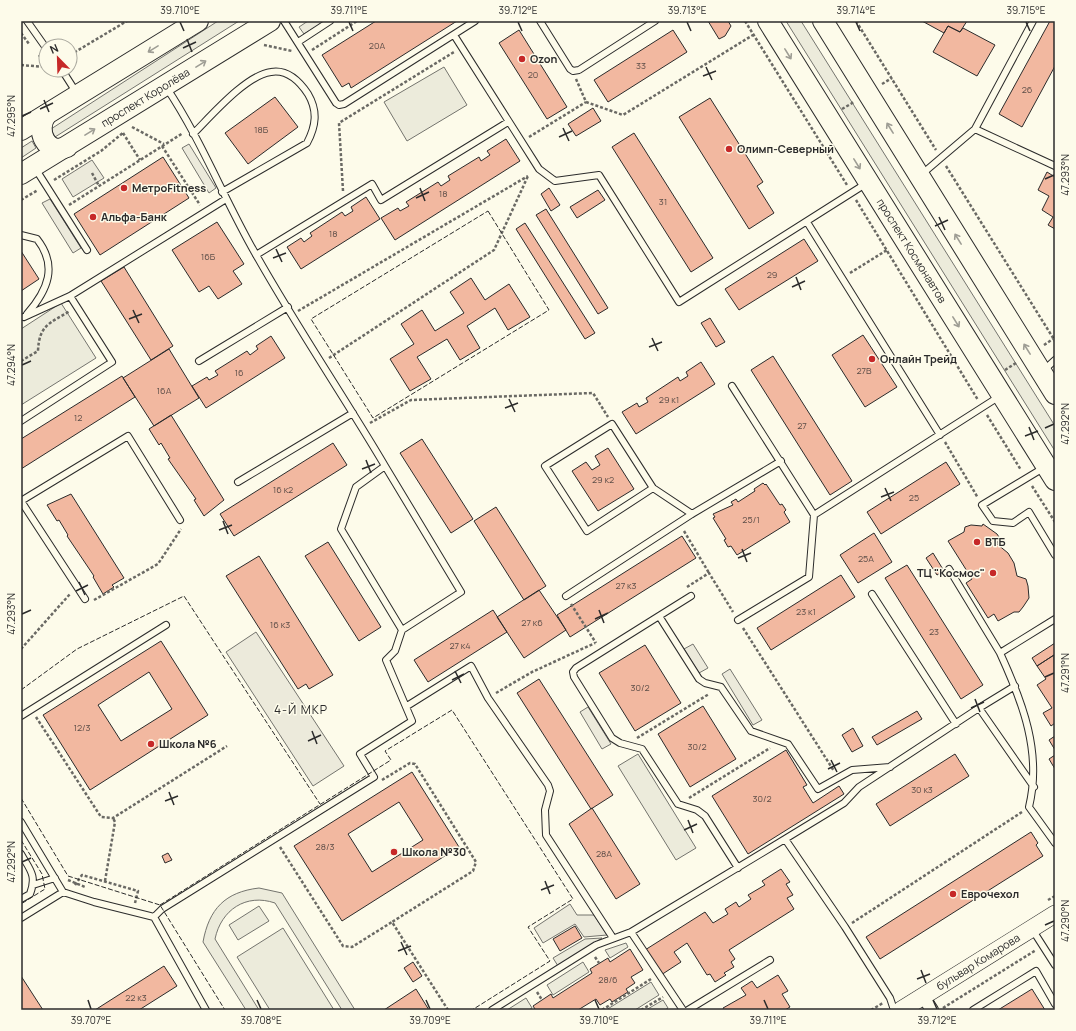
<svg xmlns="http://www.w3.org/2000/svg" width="1076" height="1031" viewBox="0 0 1076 1031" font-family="Manrope,sans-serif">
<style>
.green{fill:#ecebdb;stroke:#74746e}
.parking{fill:#eceadb;stroke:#74746e}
.building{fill:#f2b8a0;stroke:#2b2b2b;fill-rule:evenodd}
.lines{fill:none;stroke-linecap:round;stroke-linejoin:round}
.lane-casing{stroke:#2b2b2b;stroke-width:8}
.street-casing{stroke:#2b2b2b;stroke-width:14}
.secondary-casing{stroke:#2b2b2b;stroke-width:18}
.primary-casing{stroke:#2b2b2b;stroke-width:22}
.path{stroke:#6a6964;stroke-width:2.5;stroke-dasharray:3 2;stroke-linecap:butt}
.lane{stroke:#fdfbea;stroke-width:6}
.street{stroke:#fdfbea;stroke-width:12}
.secondary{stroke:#fdfbea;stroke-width:17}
.primary{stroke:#fdfbea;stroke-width:20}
.fence{stroke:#2b2b2b;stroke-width:1;stroke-dasharray:5 2;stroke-linecap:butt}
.oneway{stroke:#9e9d94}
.ticks{fill:none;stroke:#2b2b2b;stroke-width:1.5}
.poi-dot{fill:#c62828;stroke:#fdfbea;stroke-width:1.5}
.labels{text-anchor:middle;stroke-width:3;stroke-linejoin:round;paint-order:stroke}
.number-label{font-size:9px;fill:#5d4e48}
.poi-label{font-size:11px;font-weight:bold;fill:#2b2b2b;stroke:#fdfbea;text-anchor:start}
.street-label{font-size:11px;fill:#2b2b2b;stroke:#fdfbea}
.neighbourhood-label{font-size:12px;letter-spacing:1px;fill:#2b2b2b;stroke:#fdfbea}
.neatline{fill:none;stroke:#2b2b2b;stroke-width:1.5}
.ticks-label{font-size:10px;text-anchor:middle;fill:#2b2b2b}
</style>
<rect width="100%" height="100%" fill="#fdfbea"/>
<!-- green -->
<path class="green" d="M218 21H239L55 137 51 129Z
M786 21H801L1055 426V451Z
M444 67 467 105 407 141 384 102Z
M32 141 36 148 21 158V148Z
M61 303 96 358 21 405V329Z
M638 754 696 848 676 860 618 766Z
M259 888 282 893 355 1010H342L275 903C246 893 221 910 215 939L259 1010H246L203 942C209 909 225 892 259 888Z
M259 906 269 921 238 940 229 925Z
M283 928 334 1010H270L237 957Z
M602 938 558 966 553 958 585 939Z
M626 943 628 947 610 958 605 950Z
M583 962 589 972 553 995 547 985Z
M651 982 659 995 635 1010H606Z
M526 998 532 1008 529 1010H507Z
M663 1000 668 1008 665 1010H646Z"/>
<!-- parking -->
<path class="parking" d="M308 21H325L304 34 299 27Z
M189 144 216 188 209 193 182 148Z
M92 160 104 178 73 197 62 179Z
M50 199 81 248 73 253 42 203Z
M256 632 344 766 313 786 226 652Z
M693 644 708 668 699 673 684 649Z
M730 669 762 720 753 725 722 674Z
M588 707 611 744 602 749 580 712Z
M570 904 577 915H594L607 935 584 937 575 924 543 943 534 928Z"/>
<!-- building -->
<path class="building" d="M376 21H457L351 88 349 83 342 87 322 55Z
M708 21H728L731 26 725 36 719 39Z
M922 21H967L960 32 948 26 944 33Z
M1050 21H1055V66L1022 127 999 114Z
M948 26 960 32 963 28 995 45 977 76 933 52Z
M519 30 567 107 547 119 499 43Z
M673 30 687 52 608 102 594 80Z
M275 97 298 127 248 164 225 133Z
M710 98 763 182 757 186 774 213 749 229 679 117Z
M593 108 601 121 576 136 568 124Z
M634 133 713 258 691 272 612 147Z
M506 139 520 161 395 240 381 218 398 208 400 211 409 206 406 202 438 182 441 186 450 180 448 176 479 157 481 161 490 155 487 151Z
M163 157 189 198 100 255 74 214Z
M1047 172 1055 177V229L1048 225 1053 217 1042 210 1049 196 1038 190Z
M549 188 560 205 551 211 541 194Z
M598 190 605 200 577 218 570 207Z
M366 197 380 219 301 269 287 247 301 238 304 242 312 236 310 233 342 212 345 216 353 211 351 207Z
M546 209 608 308 598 314 536 215Z
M217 222 244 264 233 271 242 284 218 299 209 286 199 292 172 250Z
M525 223 595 333 585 339 516 229Z
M804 239 818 261 739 310 725 289Z
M21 251 39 279 21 291Z
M124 267 173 346 151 360 101 281Z
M471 278 485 300 509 284 530 317 508 330 495 308 467 326 480 348 460 360 447 339 417 357 431 379 410 391 390 359 414 344 401 324 422 310 435 331 464 313 450 292Z
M710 318 725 342 716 347 701 323Z
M863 335 897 387 865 407 832 355Z
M271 336 285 358 206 408 192 386 207 377 209 380 218 375 215 371 247 351 250 355 258 349 256 346Z
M169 349 199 398 154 426 123 378Z
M773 356 852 481 830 495 751 370Z
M701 362 715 384 636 434 622 412 637 403 639 407 648 402 646 398 678 377 680 381 688 376 686 372Z
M122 376 135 397 21 469V439Z
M171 415 224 500 204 516 194 500 196 499 168 459 170 458 161 443 159 445 149 429Z
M422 439 473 519 451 533 400 453Z
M333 443 347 465 234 536 220 514Z
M608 448 634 489 598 511 572 471 586 462 592 470 600 465 595 456Z
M946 462 960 484 881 534 867 512Z
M763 483 765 485 766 484 780 505 782 504 786 510 784 512 790 522 737 555 731 546 728 547 724 540 726 539 713 518 715 517 713 514 733 505 731 502 736 499 738 502 755 491 754 489Z
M71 494 124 578 112 585 114 587 103 594 93 577 94 576 67 536 68 535 59 520 57 521 47 505Z
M496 507 546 586 524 600 474 521Z
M983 524 997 534 999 537 997 544 1008 553 1014 563 1017 576 1026 579 1028 586 1029 598 1023 607 1019 612H1014L998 621 994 614 988 618 966 583 972 579 948 541 964 532 965 527 971 525 982 526Z
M874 533 892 562 858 583 840 555Z
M682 536 696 558 570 637 557 615Z
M328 542 381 627 359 641 305 556Z
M933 553 944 571 937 575 926 558Z
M259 556 333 675 309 689 306 684 298 689 226 576Z
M907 565 983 685 961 699 885 578Z
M841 575 855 597 771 650 757 628Z
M539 590 566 630 524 658 497 617Z
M493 610 507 632 428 682 414 660Z
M161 641 208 715 90 790 43 715ZM149 672 172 709 121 741 98 705Z
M1055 643V657L1054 655 1037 666 1032 658Z
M645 645 681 703 635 731 599 673Z
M1054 655 1055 723 1051 726 1043 713 1052 708 1037 685 1046 679 1037 666Z
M539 679 613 795 591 809 517 693Z
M703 706 736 759 690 787 658 734Z
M917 711 922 719 877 745 872 737Z
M853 728 863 746 852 752 842 735Z
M1055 736V750L1049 740Z
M786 750 807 785 803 787 813 803 839 786 844 794 748 854 712 796Z
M955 754 969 776 890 826 876 804Z
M1055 755V769L1049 759Z
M412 772 459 847 342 921 294 846ZM399 802 423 840 372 872 348 834Z
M592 808 640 884 616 899 569 824Z
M1031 832 1038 843 1036 845 1043 856 880 959 866 937Z
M168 853 172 860 165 863 162 856Z
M781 869 790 882 786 884 793 895 787 898 794 909 729 950 735 959 731 962 734 967 724 973 726 975 715 982 710 974 707 975 687 943 674 952 681 962 661 975 645 950 705 912 713 923 728 914 725 909 736 902 739 907 751 899 748 895 765 885 762 881Z
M575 926 582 938 560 951 553 939Z
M630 949 643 970 631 977 635 983 626 989 628 992 612 1002 610 999 600 1005 596 999 578 1010H534L535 1009 533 1006 551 994 553 998 592 973 590 969 608 958 610 962Z
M413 962 422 976 413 982 404 968Z
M164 966 177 986 139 1010H95Z
M778 975 788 991 782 994 790 1007 785 1010H724L723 1008 746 995 741 988 752 981 757 988Z
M21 976 43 1010H21Z
M416 989 429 1010H384Z
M1032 989 1045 1010H998Z"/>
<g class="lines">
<defs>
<path id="lane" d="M27 21 46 48
M284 21 336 103 339 105 344 104 475 21
M540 21 570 69 573 71 579 70 655 21
M454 35 539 169 555 181 599 175 679 302 867 183
M298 42 330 21
M62 70 76 92
M166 87C201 139 224 199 255 253 296 326 343 395 385 466L356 487 341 529 402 630
M975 129 1055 166
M193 134C211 116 246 75 271 72 288 69 300 82 308 94 318 111 316 126 307 143L222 192
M35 168 87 250
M922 174 975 129 1033 21
M807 222 940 435
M21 235 37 239C58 266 48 290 27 314
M256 255 372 184 381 200 508 122
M24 317 70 296 226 199
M199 361 288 307
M1044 370 1055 360
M732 386 814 515 1000 396
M21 421 112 362 70 296
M1045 467 982 505 993 521 1013 523 1029 512 1055 555
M238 482 353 413
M653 488 587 531 545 466 612 424 653 488 692 514
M949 569 1000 653
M872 594 956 724
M566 596 692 514 781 461
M85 599 21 501 128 436 180 520
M659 616 691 596
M1055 619 1000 653C1023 703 1042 753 1029 807L1055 843
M738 620 809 577 814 515
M407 706 471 666 488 698 548 785 550 791 545 810 546 835 613 938
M979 708 1015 686
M21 716 166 625
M21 822 63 892 94 902 154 917 206 1010
M785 839 844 803 859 787 979 708 1034 787
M21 854C30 870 37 875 30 894L21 899
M738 868 705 816 697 810 678 804 642 749 620 743 612 738 574 677 573 672 576 668 659 616 699 679 705 683 721 687 751 731 788 744 818 789 852 770 890 767
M33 885 55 878
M154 917 162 909 374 777 360 754 412 721 386 660 395 651 402 630 461 592 385 466
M21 918 63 892
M1032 929 1055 965
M631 932 683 1010
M492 1010 596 945 631 932 785 839 845 927 890 998 894 1010
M688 1010 770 960
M973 1010 1036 971 1055 1004"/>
<path id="street" d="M923 996 932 1010"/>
<g id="secondary">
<path id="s1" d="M901 1010 1055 914"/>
</g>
<g id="primary">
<path id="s2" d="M768 21 1055 480"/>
<path d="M823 21 1055 394"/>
<path d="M46 115C35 130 46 156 67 147"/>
<path d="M21 130 198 21"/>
<path id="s3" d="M21 174 270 21"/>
</g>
</defs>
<!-- lane casing -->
<use href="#lane" class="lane-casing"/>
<!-- street casing -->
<use href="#street" class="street-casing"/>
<!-- secondary casing -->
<use href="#secondary" class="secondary-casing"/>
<!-- primary casing -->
<use href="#primary" class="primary-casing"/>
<!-- path -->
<path class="path" d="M745 21 847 185
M856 21 936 150
M21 33 29 44
M264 45 292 51
M312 50 357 21
M39 55 46 65
M70 55 127 21
M21 65 46 67
M50 70 53 75
M576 79 586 102 623 115 753 35
M882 84 892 78
M842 109 854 102
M132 127 164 144
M123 133 140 160
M529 137 586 102
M162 146 200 205
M946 166 1055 341
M92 173 99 186
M54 180 101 151 124 132
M343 191 339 123 454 52
M21 200 38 190
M856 200 978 400
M69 205 183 133
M850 273 887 250
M298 311 528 176
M1044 345 1053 339
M329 358 494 250 528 176
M21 361 38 351C39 325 50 323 70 311
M1005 370 1016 363
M987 415 1021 470
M370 423 411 400 593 393 608 417
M945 442 978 498
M1032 486 1055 522
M684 531 709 573
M687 587 709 573 733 612
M94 600 158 564 181 529
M571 604 596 643
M743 628 834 771
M21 649 70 594
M496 693 532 672 595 643
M36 717 101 817 113 818 227 746
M637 738 709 694
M382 780 410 763 415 764 476 862 473 871 392 922 448 1010
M689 798 770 748
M280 847 343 946 352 947 392 922
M68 880 85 887
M105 881 115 822 113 818
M75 885 82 875 138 891 135 903
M1048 900 1055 896
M852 923 1022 812
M595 957 599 963
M537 992 542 1000
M943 1008 1036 950
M602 1010 651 979
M641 1010 663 997
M871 1010 883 1003"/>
<!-- lane -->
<use href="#lane" class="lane"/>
<!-- street -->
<use href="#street" class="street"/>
<!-- secondary -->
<use href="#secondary" class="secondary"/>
<!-- primary -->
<use href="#primary" class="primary"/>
<!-- fence -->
<path class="fence" d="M488 211 549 310 373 418 311 319Z
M21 690 77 649 184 596 320 804
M21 798 68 876 160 905 225 1010
M21 840 42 874 45 889 21 904
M160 905 391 760 385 751 452 710 573 899 528 927 550 961 472 1010"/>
</g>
<!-- one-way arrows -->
<defs><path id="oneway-shaft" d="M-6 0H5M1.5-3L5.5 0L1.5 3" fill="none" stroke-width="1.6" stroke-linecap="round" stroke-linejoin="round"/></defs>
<g class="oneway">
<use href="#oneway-shaft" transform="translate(153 49) rotate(148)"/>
<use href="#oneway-shaft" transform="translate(788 54) rotate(58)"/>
<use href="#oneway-shaft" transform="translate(201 64) rotate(-32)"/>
<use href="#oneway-shaft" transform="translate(890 128) rotate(-122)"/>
<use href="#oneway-shaft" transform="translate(90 132) rotate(-32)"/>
<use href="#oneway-shaft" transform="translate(857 164) rotate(58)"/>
<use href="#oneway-shaft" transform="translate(958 239) rotate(-122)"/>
<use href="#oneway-shaft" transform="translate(956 322) rotate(58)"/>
<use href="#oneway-shaft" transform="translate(1027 349) rotate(-122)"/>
</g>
<!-- ticks -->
<path class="ticks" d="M180 22 184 31M349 22 353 31M518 22 522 31M687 22 691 31M856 22 860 31M1026 22 1030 31M187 39 192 52M183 48 196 42M706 67 712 80M703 76 716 71M44 100 49 112M40 109 53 103M22 116 31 112M563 128 569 141M559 137 572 131M1045 179 1054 175M420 188 425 201M416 198 429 192M939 217 945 230M935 226 948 220M276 249 282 262M273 258 286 253M796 277 801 290M792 287 805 281M133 310 139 323M129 319 142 314M652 338 658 351M649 347 662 342M22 365 31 361M509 399 515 412M505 408 518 403M1029 427 1034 440M1045 428 1054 424M1025 436 1038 431M366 460 371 473M362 469 375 464M885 488 891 501M881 497 894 492M223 521 228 534M219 530 232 525M742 549 747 562M738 558 751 553M79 582 85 595M76 591 88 585M599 610 604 623M22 614 31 610M595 619 608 613M455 671 461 683M1045 677 1054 673M452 680 464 674M975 699 980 712M971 708 984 702M312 731 317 744M308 741 321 735M831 760 837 772M828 769 840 763M169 792 174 805M165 801 178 796M688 820 693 833M684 830 697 824M22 862 31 858M545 881 550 894M541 890 554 885M1045 925 1054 921M401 942 407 955M398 951 411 946M921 970 926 983M917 979 930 974M88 1000 91 1009M257 1000 261 1009M426 1000 430 1009M595 1000 599 1009M764 1000 768 1009M933 1000 937 1009"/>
<!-- markers -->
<g class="poi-dot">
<circle cx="522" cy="59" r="4"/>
<circle cx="729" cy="149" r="4"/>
<circle cx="124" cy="188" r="4"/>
<circle cx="93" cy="217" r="4"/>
<circle cx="872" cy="359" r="4"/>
<circle cx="977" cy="542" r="4"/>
<circle cx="993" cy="573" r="4"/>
<circle cx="151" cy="744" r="4"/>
<circle cx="394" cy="852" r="4"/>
<circle cx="953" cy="894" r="4"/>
</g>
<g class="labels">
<!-- number labels -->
<g class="number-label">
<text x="377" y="49">20А</text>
<text x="641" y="69">33</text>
<text x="533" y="78">20</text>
<text x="1027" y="93">26</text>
<text x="261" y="133">18Б</text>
<text x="443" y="197">18</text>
<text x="663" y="205">31</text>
<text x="333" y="237">18</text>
<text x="208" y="260">16Б</text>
<text x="772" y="278">29</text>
<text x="864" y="374">27В</text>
<text x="239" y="376">16</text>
<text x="164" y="394">16А</text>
<text x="669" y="403">29 к1</text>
<text x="78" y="421">12</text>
<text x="802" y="429">27</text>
<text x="603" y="483">29 к2</text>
<text x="283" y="493">16 к2</text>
<text x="914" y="501">25</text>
<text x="751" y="523">25/1</text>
<text x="866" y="562">25А</text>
<text x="626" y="589">27 к3</text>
<text x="806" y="615">23 к1</text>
<text x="532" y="626">27 к6</text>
<text x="280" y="628">16 к3</text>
<text x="934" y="635">23</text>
<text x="460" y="649">27 к4</text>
<text x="640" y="691">30/2</text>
<text x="82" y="731">12/3</text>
<text x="697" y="750">30/2</text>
<text x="922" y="793">30 к3</text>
<text x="762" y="802">30/2</text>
<text x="325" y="850">28/3</text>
<text x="604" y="857">28А</text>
<text x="608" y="983">28/6</text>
<text x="136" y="1001">22 к3</text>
</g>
<!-- poi labels -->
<g class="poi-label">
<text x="530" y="63">Ozon</text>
<text x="737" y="153">Олимп-Северный</text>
<text x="132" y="192">МетроFitness</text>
<text x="101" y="221">Альфа-Банк</text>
<text x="880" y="363">Онлайн Трейд</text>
<text x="985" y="546">ВТБ</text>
<text x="985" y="577" text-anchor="end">ТЦ "Космос"</text>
<text x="159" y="748">Школа №6</text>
<text x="402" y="856">Школа №30</text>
<text x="961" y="898">Еврочехол</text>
</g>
<!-- street labels -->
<g class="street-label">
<text dy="4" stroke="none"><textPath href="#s3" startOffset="146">проспект Королёва</textPath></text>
<text dy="4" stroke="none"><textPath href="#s2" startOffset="271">проспект Космонавтов</textPath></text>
<text dy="4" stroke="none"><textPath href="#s1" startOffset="91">бульвар Комарова</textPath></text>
</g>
<!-- neighbourhood labels -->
<g class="neighbourhood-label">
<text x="301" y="714">4-Й МКР</text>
</g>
</g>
<!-- border -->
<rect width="1076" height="1031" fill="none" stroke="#fdfbea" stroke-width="44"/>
<!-- north arrow -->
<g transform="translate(58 58) rotate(337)"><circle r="19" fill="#fdfbea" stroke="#a9a89e"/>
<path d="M0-3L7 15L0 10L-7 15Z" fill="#c62828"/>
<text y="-6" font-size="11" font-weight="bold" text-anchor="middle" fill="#2b2b2b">N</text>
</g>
<rect x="22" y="22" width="1032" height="987" class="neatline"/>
<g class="ticks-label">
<text x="180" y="14">39.710°E</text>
<text x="349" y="14">39.711°E</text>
<text x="518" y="14">39.712°E</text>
<text x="687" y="14">39.713°E</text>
<text x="856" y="14">39.714°E</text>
<text x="1026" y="14">39.715°E</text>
<text transform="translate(11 116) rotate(-90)" y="4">47.295°N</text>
<text transform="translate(1065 175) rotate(-90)" y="4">47.293°N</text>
<text transform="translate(11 365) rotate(-90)" y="4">47.294°N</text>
<text transform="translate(1065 424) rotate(-90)" y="4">47.292°N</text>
<text transform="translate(11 614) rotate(-90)" y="4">47.293°N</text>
<text transform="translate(1065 673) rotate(-90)" y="4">47.291°N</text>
<text transform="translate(11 862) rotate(-90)" y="4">47.292°N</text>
<text transform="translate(1065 921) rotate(-90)" y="4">47.290°N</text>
<text x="91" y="1024">39.707°E</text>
<text x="261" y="1024">39.708°E</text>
<text x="430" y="1024">39.709°E</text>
<text x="599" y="1024">39.710°E</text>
<text x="768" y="1024">39.711°E</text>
<text x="937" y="1024">39.712°E</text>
</g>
</svg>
